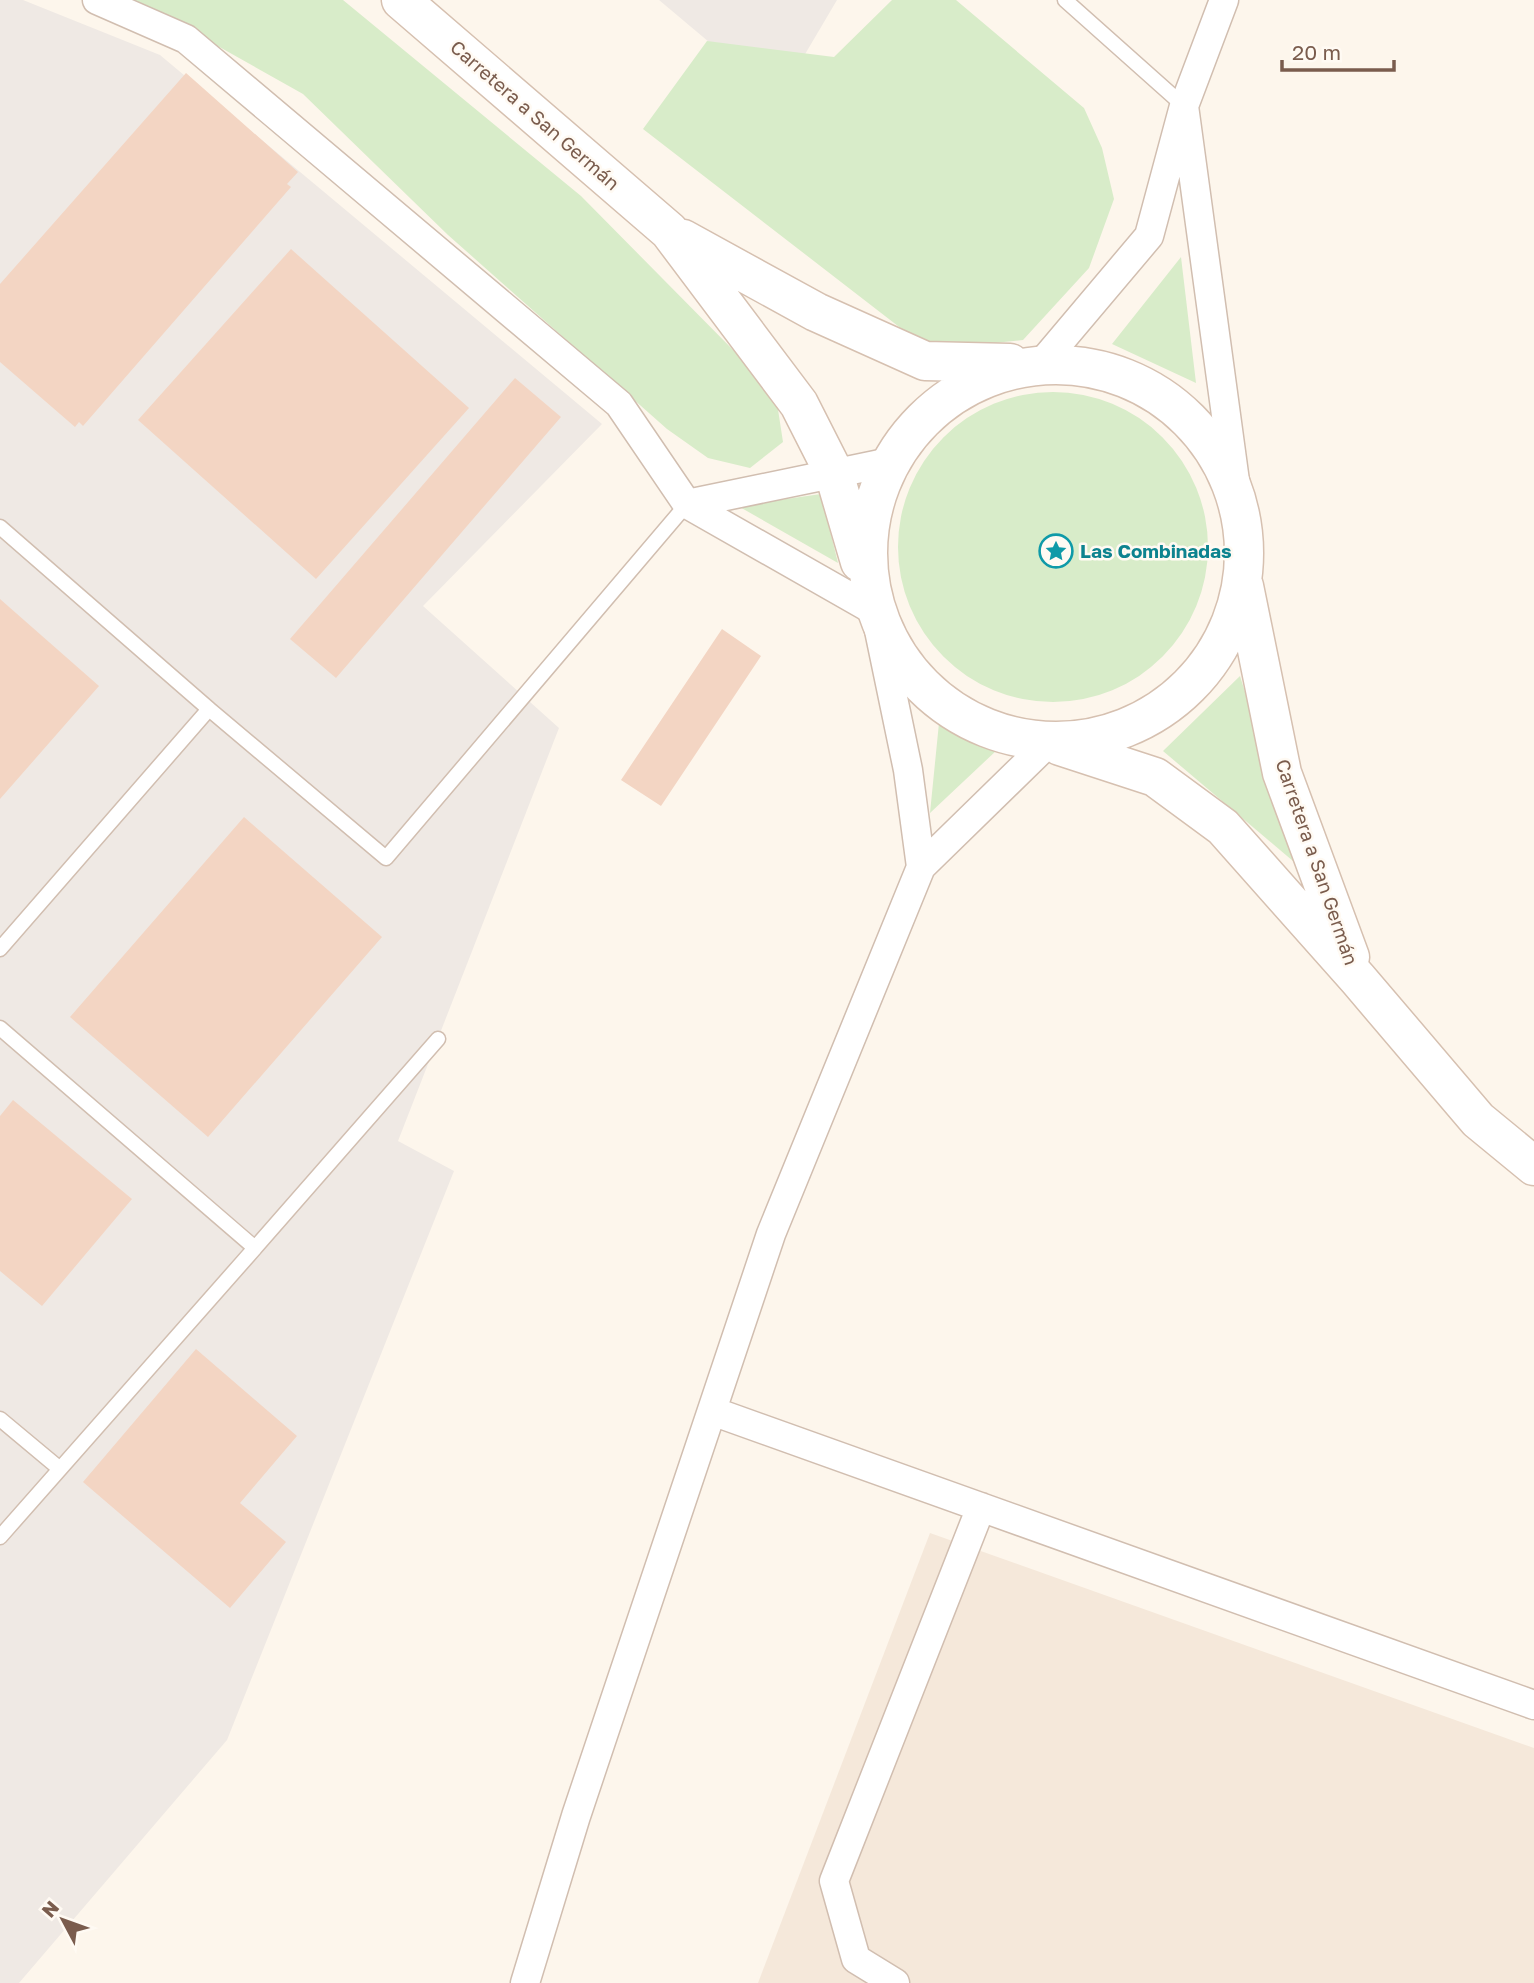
<svg xmlns="http://www.w3.org/2000/svg" width="1534" height="1983" viewBox="0 0 1534 1983" font-family="'Golos Text',sans-serif">
<style>
.residential{fill:#f5e8da}
.industrial{fill:#efe9e4}
.green{fill:#d8ecc9}
.building{fill:#f3d5c3}
.lines{fill:none;stroke-linecap:round;stroke-linejoin:round}
.lane-casing{stroke:#d1beb0;stroke-width:17}
.street-casing{stroke:#d1beb0;stroke-width:31}
.secondary-casing{stroke:#d6c0b0;stroke-width:41}
.lane{stroke:#fff;stroke-width:14}
.street{stroke:#fff;stroke-width:28}
.secondary{stroke:#fff;stroke-width:38}
.labels{text-anchor:middle;stroke-width:5;stroke-linejoin:round;paint-order:stroke}
.street-label{font-size:19px;fill:#7a5c4d;stroke:#fffaf3}
.culture-label{font-size:19px;font-weight:bold;fill:#0d838f;stroke:#fffaf3;text-anchor:start}
</style>
<rect width="100%" height="100%" fill="#fdf6ec"/>
<!-- residential -->
<path class="residential" d="M930 1533 1534 1748V1983H758Z"/>
<!-- industrial -->
<path class="industrial" d="M0 0H23L160 55 602 424 423 606 559 728 398 1141 454 1171 227 1740 19 1983H0Z
M659 0H837L778 100Z"/>
<!-- green -->
<path class="green" d="M123 0H343L581 196 743 360 777 403 783 442 750 468 708 458 667 429 448 235 303 94 191 31Z
M892 0H956L1084 108 1102 148 1114 199 1089 268 1023 340 929 350 643 129 707 41 834 57Z
M1181 257 1196 383 1112 344Z
M898 547a155 155 0 1 1 310 0a155 155 0 1 1-310 0Z
M821 494 838 563 738 506Z
M1240 676 1300 867 1163 751Z
M939 723 997 750 930 813Z"/>
<!-- building -->
<path class="building" d="M186 73 298 172 287 184 291 187 83 426 79 422 75 427 0 362V284Z
M291 249 469 408 316 579 138 420Z
M515 378 561 417 336 678 290 639Z
M0 599 99 686 0 799Z
M722 629 761 656 661 806 621 780Z
M244 817 382 937 208 1137 70 1017Z
M13 1100 132 1199 42 1306 0 1271V1116Z
M196 1349 297 1436 240 1503 286 1542 230 1608 83 1482Z"/>
<g class="lines">
<defs>
<path id="lane" d="M1065 0 1184 106
M0 527 209 709 0 949
M209 709 386 858 687 504
M0 1028 255 1248 0 1537
M255 1248 438 1039
M0 1419 60 1469"/>
<path id="street" d="M97 0 186 39 619 404 687 504
M1184 106 1224 0
M1041 364 1149 236 1184 106 1237 496
M890 462 687 504 875 611 908 770 921 867 1048 743
M712 1411 1534 1705
M525 1983 576 1816 771 1234 921 867
M895 1983 856 1959 834 1881 981 1507"/>
<path id="secondary" d="M401 0 669 231 799 404 834 473 860 562
M683 239 816 312 925 361 1010 363
M868 553a188 188 0 1 1 376 0a188 188 0 1 1-376 0Z
M1244 586 1282 773 1350 957
M1060 746 1155 777 1223 827 1358 979 1478 1120 1534 1166"/>
</defs>
<!-- lane casing -->
<use href="#lane" class="lane-casing"/>
<!-- street casing -->
<use href="#street" class="street-casing"/>
<!-- secondary casing -->
<use href="#secondary" class="secondary-casing"/>
<!-- lane -->
<use href="#lane" class="lane"/>
<!-- street -->
<use href="#street" class="street"/>
<!-- secondary -->
<use href="#secondary" class="secondary"/>
</g>
<!-- icons -->
<defs>
<symbol id="sight-ring" viewBox="-11 -11 22 22"><circle r="9.5" fill="#fffaf3" stroke="#0f9aa8" stroke-width="1.5"/><path d="M0-6L1.8-2.2L6-1.7L2.9 1.2L3.7 5.4L0 3.3L-3.7 5.4L-2.9 1.2L-6-1.7L-1.8-2.2Z" fill="#0f9aa8"/></symbol>
</defs>
<g fill-rule="evenodd">
<use href="#sight-ring" x="1037" y="532" width="38" height="38"/>
</g>
<g class="labels">
<!-- street labels -->
<g class="street-label">
<text transform="translate(535 115) rotate(41)" y="7">Carretera a San Germán</text>
<text transform="translate(1317 862) rotate(71)" y="7">Carretera a San Germán</text>
</g>
<!-- culture labels -->
<g class="culture-label">
<text x="1080" y="558">Las Combinadas</text>
</g>
</g>
<!-- north arrow -->
<g transform="translate(63 1920) rotate(311)" stroke="#fffaf3" stroke-width="5" paint-order="stroke">
<path d="M0-5L12 26L0 18L-12 26Z" fill="#7a5c4d"/>
<text y="-10" font-size="19" font-weight="bold" text-anchor="middle" fill="#7a5c4d">N</text>
</g>
<!-- scale -->
<path d="M1282 60v10h112v-10" fill="none" stroke="#7a5c4d" stroke-width="3.5"/>
<text x="1292" y="60" font-size="21" fill="#7a5c4d" stroke="#fffaf3" stroke-width="5" paint-order="stroke">20 m</text>
</svg>
